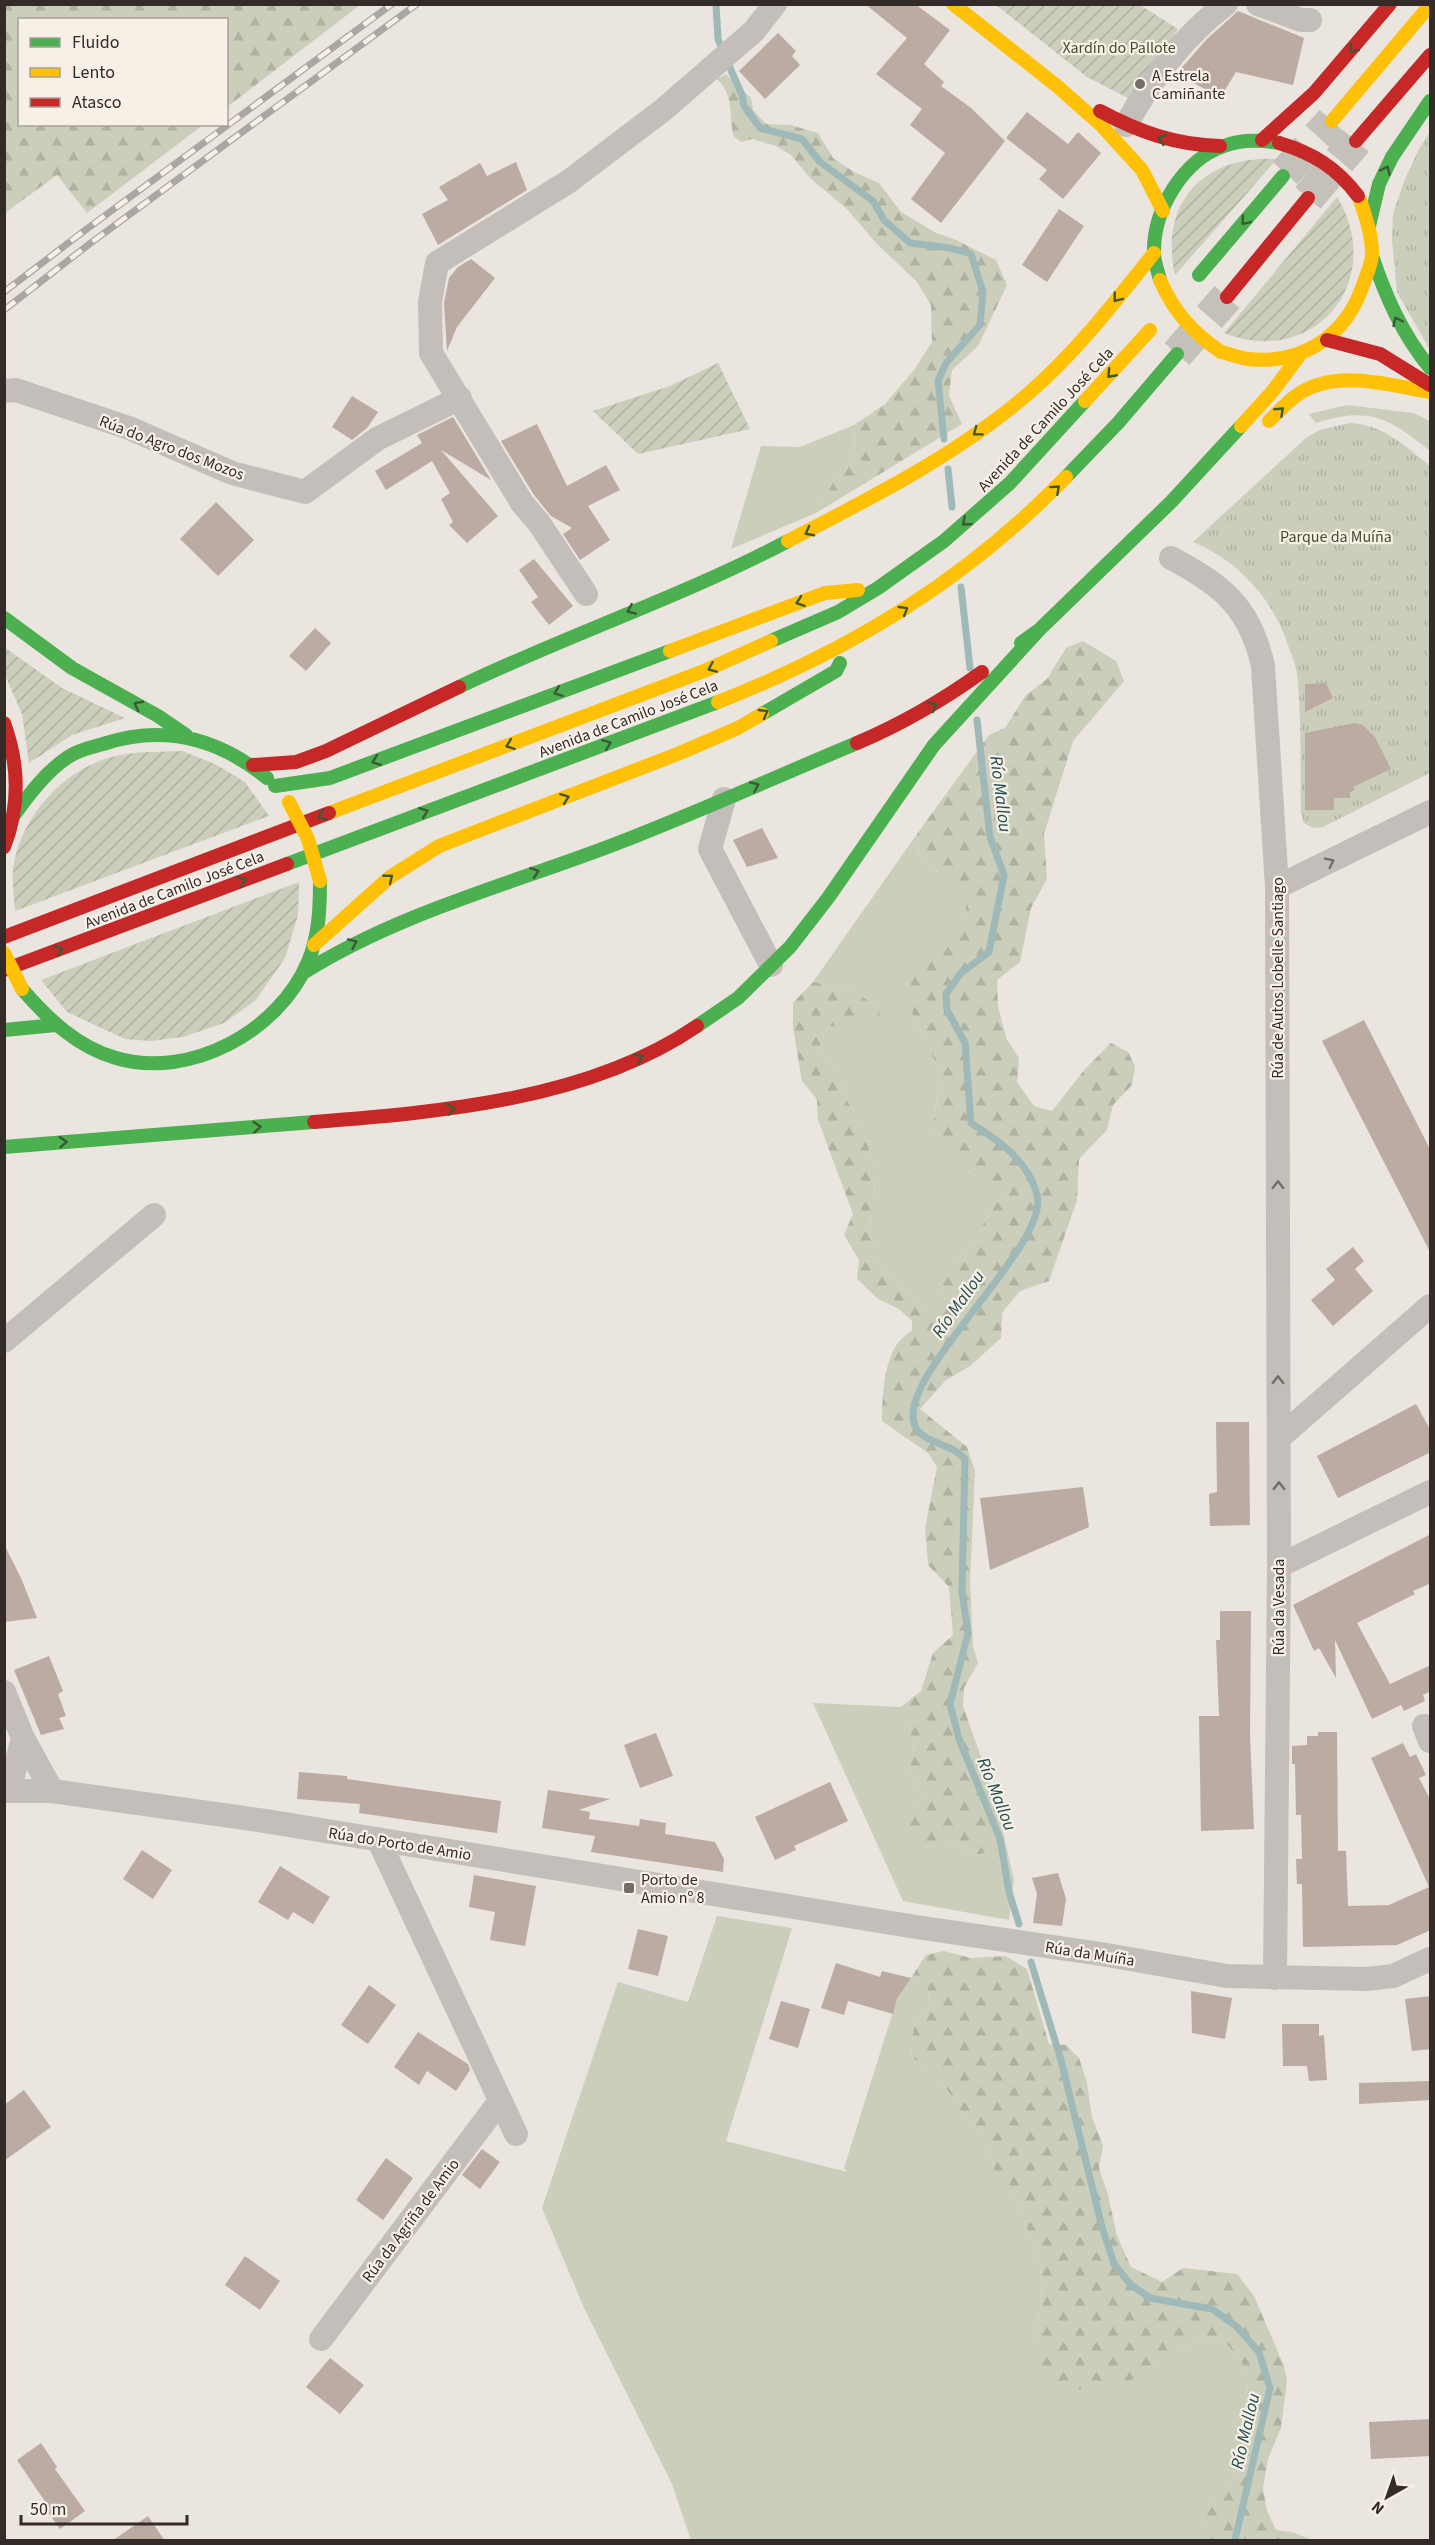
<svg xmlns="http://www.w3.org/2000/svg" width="1435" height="2545" viewBox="0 0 1435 2545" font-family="'Source Sans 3',sans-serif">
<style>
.grass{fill:#cbcebb}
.forest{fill:url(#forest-firs)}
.park{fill:url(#park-tufts)}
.garden{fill:url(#garden-furrows)}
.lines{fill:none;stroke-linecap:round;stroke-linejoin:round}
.stream{stroke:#9eb9b8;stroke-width:7}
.building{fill:#bcaba3}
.highway-tunnel{stroke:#c5c0ba;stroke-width:33;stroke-dasharray:33 16;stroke-linecap:butt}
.street{stroke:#c3beb9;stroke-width:24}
.fast{stroke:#4caf50;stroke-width:14}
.slow{stroke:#ffc107;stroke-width:14}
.jam{stroke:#c62828;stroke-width:14}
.rail-casing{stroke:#aba6a3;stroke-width:7}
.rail{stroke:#f7f0e7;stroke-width:4.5;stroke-dasharray:14;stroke-linecap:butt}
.slow-bridge{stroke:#ffc107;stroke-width:14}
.jam-bridge{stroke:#c62828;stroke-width:14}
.oneway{stroke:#3c5936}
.oneway2{stroke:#746d69}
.poi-dot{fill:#736c68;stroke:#f7f0e7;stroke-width:2}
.labels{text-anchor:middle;stroke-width:4.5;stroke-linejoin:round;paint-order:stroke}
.park-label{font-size:16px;fill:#434e2e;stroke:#f7f0e7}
.poi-label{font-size:16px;fill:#332b28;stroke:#f7f0e7;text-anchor:start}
.street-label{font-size:16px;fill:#332b28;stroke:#f7f0e7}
.water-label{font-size:18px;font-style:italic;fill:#224d50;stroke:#f7f0e7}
</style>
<defs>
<pattern id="forest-firs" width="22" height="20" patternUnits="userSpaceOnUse" patternTransform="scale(1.5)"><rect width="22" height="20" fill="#cbcebb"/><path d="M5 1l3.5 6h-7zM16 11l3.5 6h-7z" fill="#afb1a1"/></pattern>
<pattern id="park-tufts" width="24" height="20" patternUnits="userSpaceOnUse" patternTransform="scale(1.5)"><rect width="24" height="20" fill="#cbcebb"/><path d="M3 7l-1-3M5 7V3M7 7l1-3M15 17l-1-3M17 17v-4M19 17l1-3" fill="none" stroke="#afb1a1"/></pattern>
<pattern id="garden-furrows" width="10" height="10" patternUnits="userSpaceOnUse" patternTransform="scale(1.5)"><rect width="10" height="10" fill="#cbcebb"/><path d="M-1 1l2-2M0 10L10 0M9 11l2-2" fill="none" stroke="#afb1a1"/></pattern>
</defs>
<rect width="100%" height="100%" fill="#eae5df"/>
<!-- grass -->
<path class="grass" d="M1347 405 1413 413 1430 421V451C1389 418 1369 406 1316 423L1309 414Z
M854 425 855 461 834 481 816 513 731 549 761 446 800 447Z
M917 834 919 857 937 872 966 889V916L949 927 913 1018 929 1046 939 1072 933 1135 954 1160 970 1173 989 1180 1005 1192 987 1217 973 1244 954 1265 941 1284 935 1302 924 1307 883 1271 869 1230 874 1203 875 1169 863 1130 847 1100 839 1071 825 1061 819 1039 830 1026H857L879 1017 877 1006 851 990 813 982Z
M813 1703 901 1707 914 1743 909 1771 922 1796 914 1809 923 1847 955 1842 970 1855 988 1853 1000 1819 1014 1880 1009 1920 903 1901Z
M717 1916 792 1928 726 2141 847 2172 844 2168 897 1999 911 1978 916 1977 928 1989 929 2008 914 2025 911 2056 937 2077 951 2095 970 2125 981 2136 990 2153 995 2173 1015 2198 1040 2262 1042 2298 1034 2346 1152 2370 1174 2351 1208 2336 1228 2345 1246 2369 1251 2428 1243 2450 1241 2465 1233 2481 1218 2489 1203 2515 1211 2540H691L672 2484 584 2308 542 2208 618 1982 688 2002Z"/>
<!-- forest -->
<path class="forest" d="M5 4H360V5L227 107 226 20H20V124L203 125 87 213 57 175 5 213Z
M726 74 751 98 753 110 766 124 790 125 818 133 833 158 854 172 879 183 901 212 936 233 954 239 996 260 1007 285 978 346 952 370 949 396 962 424 816 513 834 481 855 461 854 425 885 404 914 370 932 342 931 305 917 282 876 243 848 210 810 178 791 155 776 146 752 139 742 142 734 137C728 116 735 95 717 79Z
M1083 641 1116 661 1124 681 1073 741 1044 834 1047 879 1031 908 1020 962 997 980 998 1007 1007 1040 1019 1058 1017 1082 1034 1106 1052 1111 1085 1069 1111 1043 1128 1052 1135 1066 1132 1085 1113 1105 1107 1130 1079 1159 1077 1200 1049 1281 1020 1291 1002 1313 1001 1338 970 1366 946 1380 920 1409 967 1447 975 1471 970 1582 973 1646 978 1663 964 1688 963 1706 995 1797 1000 1819 988 1853 970 1855 955 1842 923 1847 913 1837 906 1823 922 1796 909 1771 914 1743 901 1707 921 1691 933 1653 953 1635 949 1587 928 1565 925 1529 937 1467 928 1453 882 1421C882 1400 884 1360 898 1343 901 1338 908 1334 912 1330V1321L899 1309 878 1299 857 1279 859 1260 844 1235 853 1214 818 1120 817 1099 802 1081 793 1027V1003L813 982 851 990 877 1006 880 1017 857 1026H830L819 1039 825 1061 839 1071 847 1100 863 1130 875 1169 874 1203 869 1230 883 1271 924 1307 935 1302 941 1284 954 1265 973 1244 987 1217 1005 1192C993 1182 984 1181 971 1173 956 1165 944 1148 933 1135L939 1072 929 1046 913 1018 911 983 921 954 949 927 966 916V890L937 872 919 857 917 834 989 735 1005 728 1026 695 1047 679 1066 648Z
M944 1951 971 1958 1006 1956 1027 1969 1049 2044 1066 2045 1079 2058 1087 2083 1092 2117 1103 2146 1099 2168 1108 2195 1117 2236 1131 2267 1162 2282 1183 2268 1237 2274 1254 2296 1284 2366 1287 2380 1281 2428 1268 2459 1263 2488 1267 2511 1276 2530 1292 2532 1312 2540H1211L1203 2515 1218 2489 1233 2481 1241 2465 1243 2450 1251 2428 1246 2369 1228 2345 1208 2336 1174 2351 1152 2370 1116 2387 1074 2390 1046 2380 1034 2346 1042 2298 1040 2262 1015 2198 995 2173 990 2153 981 2136 970 2125 951 2095 937 2077 911 2056 914 2025 929 2008 928 1989 916 1977 911 1978 926 1955Z"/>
<!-- park -->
<path class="park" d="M1430 132V350L1397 292 1392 239 1393 214 1405 179 1420 147Z
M1349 423C1383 424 1405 446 1430 466V773L1323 827 1313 828 1304 823 1301 813C1300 767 1302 720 1297 674 1296 665 1292 656 1289 648 1274 600 1239 561 1193 542L1307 437 1320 430Z"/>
<!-- garden -->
<path class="garden" d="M996 5H1140L1178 29 1134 101 1087 77Z
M1277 159 1175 275C1159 203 1204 155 1277 159Z
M1337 197C1387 279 1316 369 1224 333Z
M718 363 750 429 638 454 593 411 670 386Z
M4 647 62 688 125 718 72 735 29 763 22 714 5 675Z
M182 751 215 764 245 782 269 816 15 911C14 897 12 882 13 869 20 815 68 764 121 755 141 751 162 752 182 751Z
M299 882 298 915 285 958 256 1000 224 1023 183 1037 151 1041 125 1039 67 1012 41 980Z"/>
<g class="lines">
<!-- stream -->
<path class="stream" d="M716 4 718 39 723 51
M727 61 742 95 744 106 760 128 802 139 820 162 873 201 884 220 910 243 950 248 971 254 983 292 980 325 946 363 938 381 944 439
M948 469 952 507
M961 587 970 668
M977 720 990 837 1004 875 989 952 960 974 946 994 947 1010 965 1043 971 1123C999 1141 1028 1160 1037 1195 1051 1246 889 1381 916 1428 924 1443 953 1444 965 1459L962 1592 968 1633 950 1704 959 1739 1000 1839 1009 1892 1019 1924
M1031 1962 1061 2060 1102 2227 1114 2264 1131 2285 1150 2298 1212 2309 1236 2326 1259 2352 1270 2388 1235 2540"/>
</g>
<!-- building -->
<path class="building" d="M865 4H915L950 30 924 64 944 82 941 86 971 108 1005 141 941 223 911 199 945 153 910 125 922 109 876 74 907 38Z
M1238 11 1304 38 1293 85 1236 72 1220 98 1177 73 1206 40Z
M778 33 796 51 792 56 800 65 765 99 739 71Z
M1027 112 1068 144 1078 132 1101 153 1063 199 1039 179 1047 170 1006 138Z
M516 162 527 190 438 245 422 214 448 200 439 187 480 163 487 176Z
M1059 209 1084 226 1047 282 1022 265Z
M471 259 495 278 457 327 447 351 444 303 449 278 458 267Z
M352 396 378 412 367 428 352 440 332 427Z
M453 417 491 480 441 450 498 516 467 543 449 525 453 522 441 499 450 493 432 461 386 490 375 471 422 443 417 435Z
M537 424 567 486 606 465 620 490 588 506 610 540 580 560 563 534 572 528 551 516 534 495 501 441Z
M216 502 254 540 218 576 180 539Z
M534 559 573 606 549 625 531 602 538 597 519 570Z
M315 628 331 643 306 671 289 656Z
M1326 683 1333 698 1305 712V684Z
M1355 723 1363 725 1375 737 1391 769 1353 787 1355 790 1350 792V798H1334V810H1305V733Z
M762 828 778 858 747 867 733 840Z
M1364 1020 1431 1151V1254L1322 1041Z
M1353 1247 1364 1261 1355 1269 1373 1291 1333 1326 1311 1300 1335 1280 1326 1269Z
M1416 1404 1431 1431V1452L1338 1498 1317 1456Z
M1216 1422H1249L1250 1525 1210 1526 1209 1494 1217 1492Z
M1083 1487 1089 1527 990 1570 980 1498Z
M1431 1534V1583L1413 1591 1415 1594 1357 1623 1390 1684 1431 1665V1691L1423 1695 1425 1701 1404 1711 1401 1705 1372 1719 1335 1640 1336 1678 1319 1648 1314 1651 1293 1605Z
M4 1544 21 1578 37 1618 4 1622Z
M1220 1611H1251L1250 1735 1254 1829 1201 1831 1199 1716H1219L1216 1640H1220Z
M49 1656 63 1691 58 1694 66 1716 59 1718 64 1729 41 1735 14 1670Z
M1318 1732H1337L1338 1851H1346L1348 1906 1389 1905 1429 1887 1371 1758 1403 1743 1410 1757 1416 1754 1426 1775 1419 1778 1431 1801V1930L1397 1945 1303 1947 1302 1884H1297L1296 1859H1302L1301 1815H1296L1295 1764H1292V1746L1307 1745V1736H1318Z
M656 1733 673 1776 640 1788 624 1745Z
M299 1772 347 1776V1779L501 1801 497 1833 359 1813 360 1804 297 1799Z
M830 1782 848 1821 794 1846 796 1850 775 1860 755 1817Z
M548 1790 610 1799 579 1810 590 1812 589 1819 639 1826 640 1819 666 1823 665 1834 715 1842 724 1859 723 1872 591 1852 595 1836 542 1828Z
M142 1850 172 1870 153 1899 123 1879Z
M280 1866 330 1897 313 1924 293 1912 288 1920 258 1902Z
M1058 1873 1066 1899 1062 1926 1033 1923 1037 1894 1032 1878Z
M474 1875 536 1886 525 1946 490 1940 495 1912 469 1907Z
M638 1929 668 1936 658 1976 628 1969Z
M836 1963 880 1977 882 1971 911 1978 897 1999 893 2014 848 2001 844 2015 821 2008Z
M369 1985 396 2005 368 2044 341 2025Z
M1191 1991 1232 1998 1225 2039 1192 2033Z
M1431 1996V2049L1412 2051 1405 1999Z
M781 2001 810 2009 798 2048 769 2039Z
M1282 2024H1319V2036L1324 2035 1327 2080 1309 2081 1307 2066H1283Z
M418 2032 468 2064 470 2070 456 2091 427 2071 419 2085 394 2067Z
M1431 2081V2100L1359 2104V2083Z
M24 2090 51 2127 4 2161V2105Z
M482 2149 500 2162 480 2189 462 2175Z
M386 2158 413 2178 383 2220 356 2200Z
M245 2256 280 2281 260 2310 225 2285Z
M330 2358 364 2385 340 2414 306 2387Z
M1431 2419V2456L1371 2459 1369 2422Z
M41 2443 57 2467 55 2469 85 2511 60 2529 43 2505 46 2503 17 2460Z
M148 2516 165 2541H112Z"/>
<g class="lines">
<!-- highway-tunnel -->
<path class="highway-tunnel" d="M1285 173 1332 121
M1308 198 1356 141
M1177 354 1227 297"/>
<!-- street -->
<path class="street" d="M1258 4 1301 20H1310
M1126 125C1151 79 1184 36 1226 4
M4 391 16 390 129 428 232 473 305 492 377 439 460 398
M1171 558C1222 585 1250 607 1263 666L1277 887 1279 1566 1275 1978
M586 594 539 523 522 503 431 353 430 302 437 263 568 182 663 110 754 31 775 4
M724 799 710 849 771 965
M1277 887 1430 812
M4 1341 154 1215
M1279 1438 1430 1306
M1279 1566 1430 1492
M4 1692 23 1738 52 1791
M1424 1726 1430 1741
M4 1791H52L265 1821 916 1927 1101 1954 1227 1976 1367 1979 1393 1976 1430 1959
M9 1791 23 1738
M378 1839 516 2134
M321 2339 500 2101"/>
<!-- fast -->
<path class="fast" d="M1369 226 1379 184 1392 157 1430 101
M1372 256C1386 297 1402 334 1430 368
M1199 275 1283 176
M1160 280C1158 271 1154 262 1154 253 1153 210 1183 160 1224 146 1241 139 1261 140 1279 143
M1066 477 1118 423 1177 354
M4 618 72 668 158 716 186 735
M771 641 838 612 878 588 944 541 1010 483 1085 401
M1021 643 1039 630 1171 502 1241 426
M459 687C567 635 682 597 788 541
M762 714 836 671 840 663
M275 786 330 778 670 651
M15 814C30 793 47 771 68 757 78 750 92 747 103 744 164 724 218 738 267 778
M287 864 718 702
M303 973C400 912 512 884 618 843 698 812 778 776 857 743
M22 989C48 1019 77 1047 116 1058 190 1080 279 1031 308 962 319 936 320 908 320 881
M697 1026 738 998 790 947 828 898 934 745 1039 630
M4 1030 56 1025
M4 1147 314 1122"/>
<!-- slow -->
<path class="slow" d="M953 4 1057 86 1101 125 1142 170 1163 211
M1332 121 1430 5
M1221 352C1230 354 1239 358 1248 359 1302 365 1346 336 1363 285 1366 276 1372 264 1372 254 1372 235 1366 218 1360 200
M1085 401 1150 330
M1269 421C1278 412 1287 402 1297 395 1336 368 1387 385 1430 392
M1241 426 1272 392 1302 352
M788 541C871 498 957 455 1029 393 1076 352 1115 302 1154 253
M670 651 825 593 858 590
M718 702C851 650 966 580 1066 477
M329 813 704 671 771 641
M314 945 390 877 439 846 680 753 738 728 762 714"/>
<!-- jam -->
<path class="jam" d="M1100 111C1139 132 1176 145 1220 146
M1262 140 1314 93 1390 4
M1356 141 1430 55
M1227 297 1308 198
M1327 340 1380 354 1430 385
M4 723C19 764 20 806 4 847
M857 743C902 724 943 700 982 672
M253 765 296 762 326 751 459 687
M4 937 329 813
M4 970 287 864
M314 1122C440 1112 589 1100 697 1026"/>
<defs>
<path id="rail" d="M4 292 84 231 392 4
M4 310 92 242 417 4"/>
</defs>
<!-- rail casing -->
<use href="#rail" class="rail-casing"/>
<!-- rail -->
<use href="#rail" class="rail"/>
<!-- slow-bridge -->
<path class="slow-bridge" d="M1160 280C1174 312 1192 332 1221 352
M289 802 308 839 320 881
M4 953 22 989"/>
<!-- jam-bridge -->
<path class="jam-bridge" d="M1279 143C1313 153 1337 168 1358 196"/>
</g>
<!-- one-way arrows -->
<defs><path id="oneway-chevron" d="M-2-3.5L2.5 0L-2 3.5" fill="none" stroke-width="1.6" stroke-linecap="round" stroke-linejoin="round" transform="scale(1.5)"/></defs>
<g class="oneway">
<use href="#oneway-chevron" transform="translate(1353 49) rotate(130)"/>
<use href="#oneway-chevron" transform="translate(1162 139) rotate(-163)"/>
<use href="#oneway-chevron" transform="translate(1386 170) rotate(-65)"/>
<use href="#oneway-chevron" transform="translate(1245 221) rotate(130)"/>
<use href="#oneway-chevron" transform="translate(1117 298) rotate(128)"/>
<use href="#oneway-chevron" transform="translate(1397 321) rotate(-115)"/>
<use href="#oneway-chevron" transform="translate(1111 374) rotate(132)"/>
<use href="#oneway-chevron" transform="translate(1280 411) rotate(-43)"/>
<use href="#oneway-chevron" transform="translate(977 432) rotate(143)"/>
<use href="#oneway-chevron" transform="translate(1056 489) rotate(-42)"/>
<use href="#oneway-chevron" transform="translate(966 522) rotate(139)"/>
<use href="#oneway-chevron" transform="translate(809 532) rotate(152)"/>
<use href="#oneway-chevron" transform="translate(800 602) rotate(161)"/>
<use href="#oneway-chevron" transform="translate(631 610) rotate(157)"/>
<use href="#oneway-chevron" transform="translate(904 610) rotate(-31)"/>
<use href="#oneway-chevron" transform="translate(712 668) rotate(157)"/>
<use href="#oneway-chevron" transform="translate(558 692) rotate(159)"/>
<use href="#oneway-chevron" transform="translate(138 705) rotate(-153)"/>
<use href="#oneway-chevron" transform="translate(933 706) rotate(-28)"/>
<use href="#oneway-chevron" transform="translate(764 713) rotate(-30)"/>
<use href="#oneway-chevron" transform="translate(607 744) rotate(-21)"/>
<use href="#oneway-chevron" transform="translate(510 745) rotate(159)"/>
<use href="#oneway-chevron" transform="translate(376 761) rotate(159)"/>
<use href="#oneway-chevron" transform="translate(755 786) rotate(-23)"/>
<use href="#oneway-chevron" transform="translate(565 798) rotate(-21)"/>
<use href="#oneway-chevron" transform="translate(424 812) rotate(-21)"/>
<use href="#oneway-chevron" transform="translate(322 816) rotate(159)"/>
<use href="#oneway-chevron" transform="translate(535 872) rotate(-19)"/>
<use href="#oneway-chevron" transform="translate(389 878) rotate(-39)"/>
<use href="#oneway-chevron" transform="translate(242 881) rotate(-21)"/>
<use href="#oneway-chevron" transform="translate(353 943) rotate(-25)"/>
<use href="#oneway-chevron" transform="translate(59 950) rotate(-21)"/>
<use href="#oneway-chevron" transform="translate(639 1058) rotate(-23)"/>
<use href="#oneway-chevron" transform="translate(451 1109) rotate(-9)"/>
<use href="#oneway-chevron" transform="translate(257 1127) rotate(-5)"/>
<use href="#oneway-chevron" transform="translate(63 1142) rotate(-5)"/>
</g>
<g class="oneway2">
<use href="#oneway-chevron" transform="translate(1330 862) rotate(-26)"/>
<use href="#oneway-chevron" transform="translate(1278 1185) rotate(-90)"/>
<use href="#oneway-chevron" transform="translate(1278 1380) rotate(-90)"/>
<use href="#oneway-chevron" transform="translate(1279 1486) rotate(-90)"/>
</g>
<!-- markers -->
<g class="poi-dot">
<circle cx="1140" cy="84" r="6"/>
<rect x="623" y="1882" width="12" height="12" rx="3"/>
</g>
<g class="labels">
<!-- park labels -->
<g class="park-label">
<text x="1119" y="53">Xardín do Pallote</text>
<text x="1336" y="542">Parque da Muíña</text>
</g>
<!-- poi labels -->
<g class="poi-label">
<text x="1152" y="81">A Estrela<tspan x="1152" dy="18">Camiñante</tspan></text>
<text x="641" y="1885">Porto de<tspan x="641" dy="18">Amio nº 8</tspan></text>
</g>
<!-- street labels -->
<g class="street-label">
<text transform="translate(1045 419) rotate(-47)" y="6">Avenida de Camilo José Cela</text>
<text transform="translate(172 447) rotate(21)" y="6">Rúa do Agro dos Mozos</text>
<text transform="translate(628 718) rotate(-21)" y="6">Avenida de Camilo José Cela</text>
<text transform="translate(174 889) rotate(-21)" y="6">Avenida de Camilo José Cela</text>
<text transform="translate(1277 978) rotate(-90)" y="6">Rúa de Autos Lobelle Santiago</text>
<text transform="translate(1278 1607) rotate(-90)" y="6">Rúa da Vesada</text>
<text transform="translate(400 1843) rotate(9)" y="6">Rúa do Porto de Amio</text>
<text transform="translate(1090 1953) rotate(9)" y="6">Rúa da Muíña</text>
<text transform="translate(410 2220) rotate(-53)" y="6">Rúa da Agriña de Amio</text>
</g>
<!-- water labels -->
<g class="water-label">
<text transform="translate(1001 794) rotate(83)" y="6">Río Mallou</text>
<text transform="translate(958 1304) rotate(-55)" y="6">Río Mallou</text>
<text transform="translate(997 1794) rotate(68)" y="6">Río Mallou</text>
<text transform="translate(1245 2431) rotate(-77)" y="6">Río Mallou</text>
</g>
</g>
<!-- border -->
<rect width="1435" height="2545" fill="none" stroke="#332b28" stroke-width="12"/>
<!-- legend -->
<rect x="18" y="18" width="210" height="108" fill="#f7f0e7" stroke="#a9a19b" stroke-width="1.5"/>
<rect x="30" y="38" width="30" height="9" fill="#4caf50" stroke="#a9a19b" stroke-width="1.5"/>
<text x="72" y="48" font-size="18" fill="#332b28">Fluido</text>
<rect x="30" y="68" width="30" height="9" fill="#ffc107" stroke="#a9a19b" stroke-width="1.5"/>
<text x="72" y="78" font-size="18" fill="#332b28">Lento</text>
<rect x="30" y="98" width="30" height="9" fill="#c62828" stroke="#a9a19b" stroke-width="1.5"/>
<text x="72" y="108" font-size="18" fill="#332b28">Atasco</text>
<!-- north arrow -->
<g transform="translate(1387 2497) rotate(220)" stroke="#f7f0e7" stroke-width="4.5" paint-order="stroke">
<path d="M0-4.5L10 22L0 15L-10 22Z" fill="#332b28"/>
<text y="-9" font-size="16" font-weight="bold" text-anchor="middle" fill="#332b28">N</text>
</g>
<!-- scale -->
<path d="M21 2515v9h166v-9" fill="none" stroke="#332b28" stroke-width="3"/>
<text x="30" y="2515" font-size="18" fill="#332b28" stroke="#f7f0e7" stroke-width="4.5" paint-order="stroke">50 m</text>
</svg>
